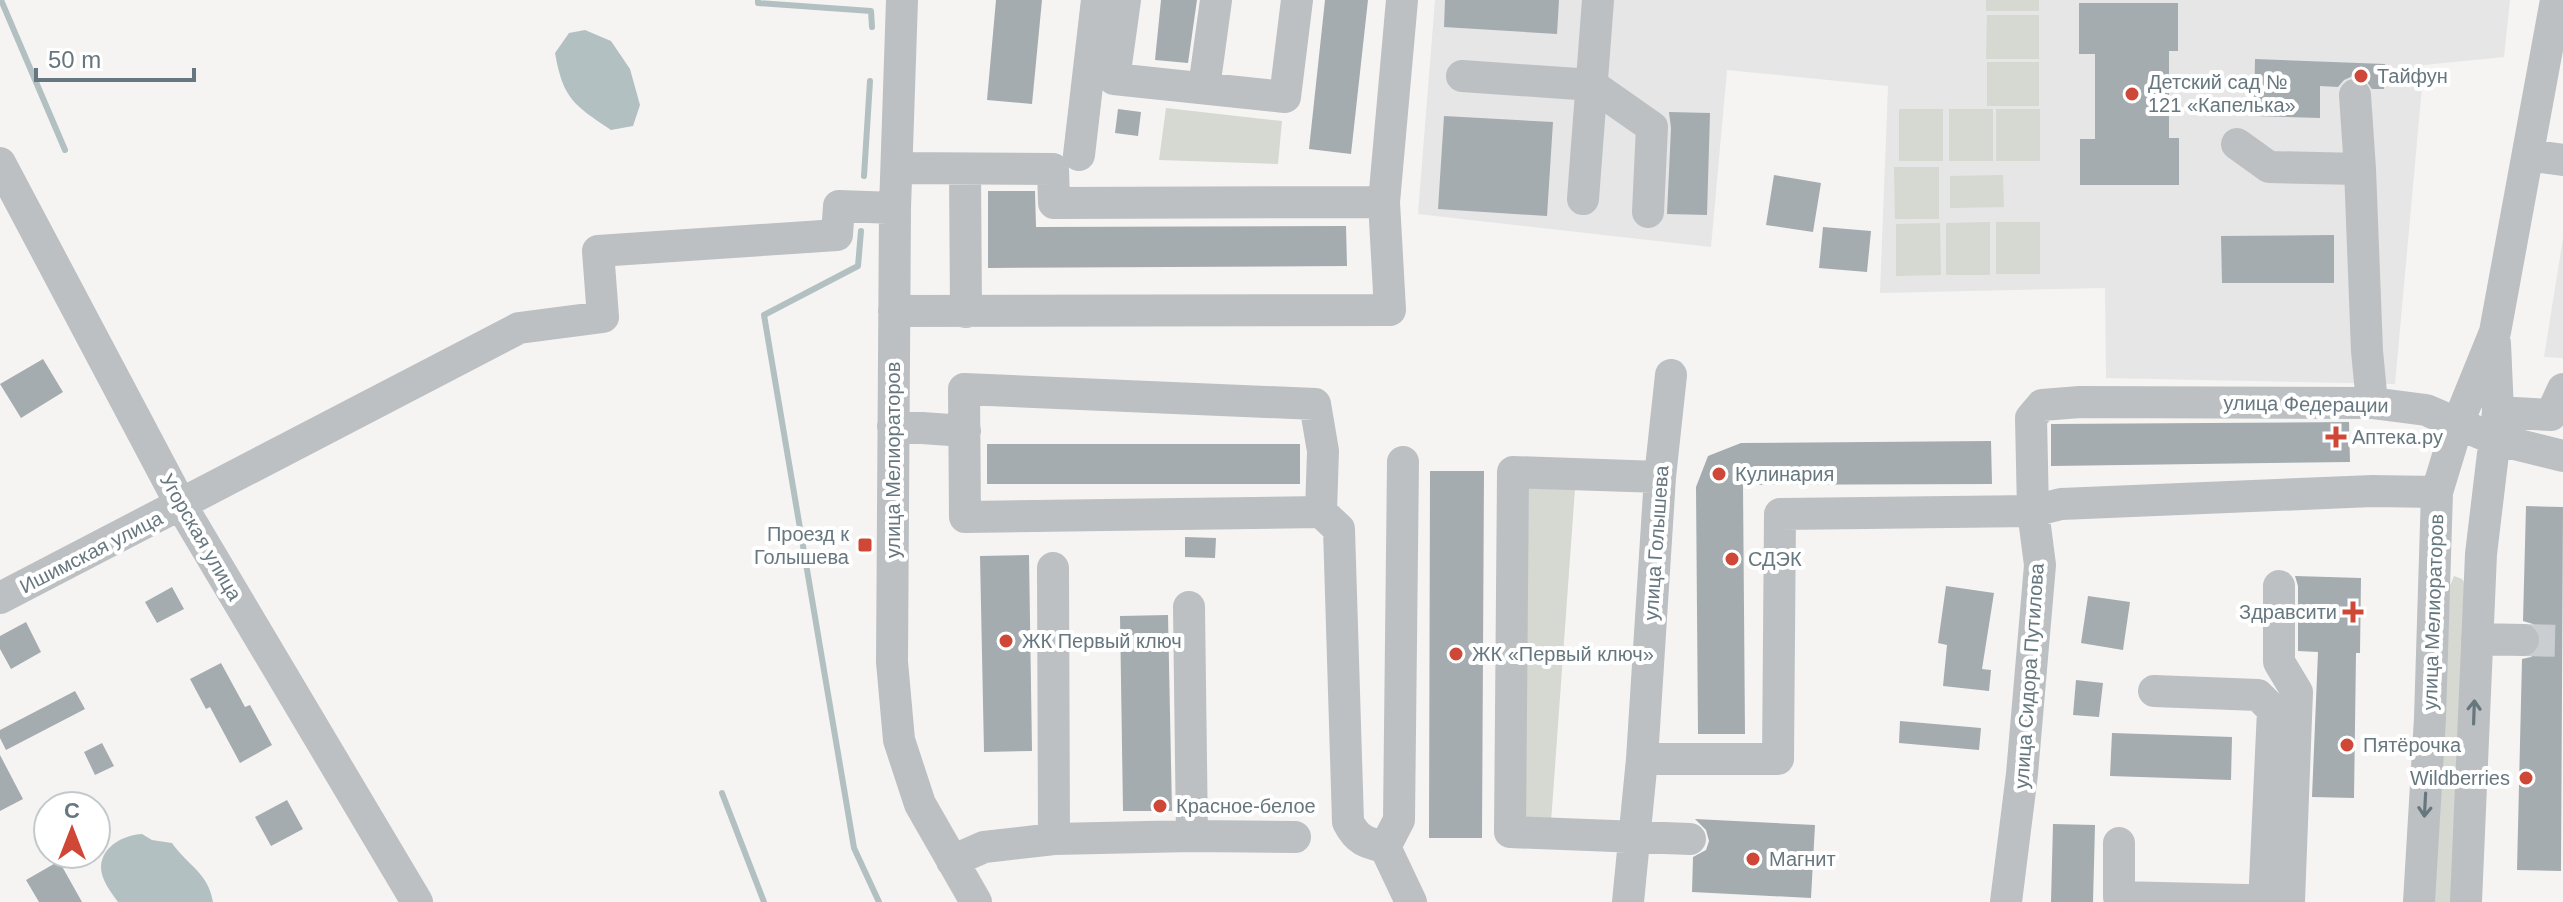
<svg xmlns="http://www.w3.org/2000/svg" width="2563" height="902" viewBox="0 0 2563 902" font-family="Arial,sans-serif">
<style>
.built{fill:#e5e6e5}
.green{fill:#d5d9d1}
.water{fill:#b3c0c2}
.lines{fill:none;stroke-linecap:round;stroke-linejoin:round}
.stream{stroke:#b3c0c2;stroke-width:6}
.building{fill:#a4acb0}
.minor-tunnel{stroke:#caced0;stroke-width:32;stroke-dasharray:32 16;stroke-linecap:butt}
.minor{stroke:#bcc0c3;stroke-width:32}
.oneway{stroke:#67777f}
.poi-dot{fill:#cf4837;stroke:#fff;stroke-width:3}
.labels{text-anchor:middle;stroke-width:8;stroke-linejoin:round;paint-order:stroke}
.poi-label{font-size:20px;fill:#67777f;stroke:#fff;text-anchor:start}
.street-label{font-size:20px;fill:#67777f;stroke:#fff}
</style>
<rect width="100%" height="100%" fill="#f5f4f2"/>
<!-- built -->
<path class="built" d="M1435 0H2510L2504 57 2424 65 2395 384 2106 378 2105 288 1880 293 1888 86 1727 70 1711 247 1418 214Z
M2563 238V358L2544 357Z"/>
<!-- green -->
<path class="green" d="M1986 0H2039V11H1986Z
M1987 15H2039V59H1986Z
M1987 62H2039V106H1987Z
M1166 108 1282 121 1278 164 1159 160Z
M1899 109H1943V161H1899Z
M1949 109H1993V161H1949Z
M1996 109H2040V161H1996Z
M1894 167H1939V219H1895Z
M2003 175 2004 207 1950 208V176Z
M1990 222V275H1946V223Z
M1996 222H2040V274H1996Z
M1940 223 1941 275 1896 276V224Z
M1525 487 1575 489 1551 822 1520 823Z
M2454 576 2462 579 2465 584 2453 902H2429L2440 610Z"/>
<!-- water -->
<path class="water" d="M585 30 611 41 630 69 640 105 633 126 611 130C574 105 563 99 555 53L569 33Z
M142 834 152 840 172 843C187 865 208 872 213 902H118C111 892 101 880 101 867 102 845 125 835 142 834Z"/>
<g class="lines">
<!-- stream -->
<path class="stream" d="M1 0 65 150
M758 0V3L871 11 872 27
M864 176 870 81
M861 231 858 266 764 315 854 848 879 902
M722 793 764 902"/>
</g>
<!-- building -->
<path class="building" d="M996 0H1042L1032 104 987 100Z
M1161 0H1197L1188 63 1155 60Z
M1325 0H1368L1351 154 1309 149Z
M1445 0H1559L1557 34 1444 27Z
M2079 3H2178V51H2169V138H2179V185H2080V139H2095V54H2079Z
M2255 59 2385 64 2384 89H2372L2364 78 2353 76 2344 80 2338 87 2320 86V118L2254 116Z
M1118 109 1141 112 1138 136 1115 133Z
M1669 112 1710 113 1707 215 1667 214 1671 128Z
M1444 116 1553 122 1547 216 1438 209Z
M1774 175 1821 183 1813 232 1766 225Z
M988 191H1035L1036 227 1346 226 1347 266 988 268Z
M1823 227 1871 231 1867 272 1819 268Z
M2334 235V283H2222L2221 236Z
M43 359 63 392 21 418 0 384Z
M2349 422 2350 462 2051 466V424Z
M1991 441 1992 484 1743 485 1745 734H1698L1696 487 1708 456 1741 443Z
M987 444H1300V484H987Z
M1430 471H1484L1482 838H1429Z
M2526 506 2563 507 2561 871 2517 870 2522 659 2531 657 2539 650 2542 640 2539 630 2533 624 2523 621Z
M1185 537 1216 538 1215 558 1185 557Z
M1029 555 1032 751 984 752 980 556Z
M2295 576 2361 578 2360 653H2356L2354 798 2312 797 2318 652 2298 651V586Z
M1946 586 1994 593 1982 669 1991 670 1989 691 1943 686 1947 645 1938 643Z
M172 587 184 609 157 623 145 602Z
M2088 596 2130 602 2123 650 2081 643Z
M1168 615 1172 811H1123L1120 616Z
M26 622 41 652 11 669 0 649V636Z
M221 663 245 707 250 705 272 745 240 763 210 707 206 709 190 679Z
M2076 680 2103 683 2099 717 2073 715Z
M75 691 85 709 6 750 0 738V730Z
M1900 721 1981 728 1979 750 1899 743Z
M2112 733 2232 737 2231 780 2110 776Z
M102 743 114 766 95 775 84 752Z
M0 755 23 799 0 811Z
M287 800 303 829 271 846 255 817Z
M1695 819 1815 825 1811 898 1692 892 1693 857 1706 850 1709 841 1706 830Z
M2053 824 2095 825 2093 902H2051Z
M59 861 82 902H39L26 880Z"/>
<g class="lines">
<!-- minor-tunnel -->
<path class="minor-tunnel" d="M2523 640 2563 641"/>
<!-- minor -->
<path class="minor" d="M902 0 895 208 892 662 899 740 920 804 976 902
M1125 0 1114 79 1285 97 1297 0
M1462 76 1592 85 1652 127 1648 212
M1204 88 1216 0
M2355 95 2360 169
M2237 144 2269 167 2360 169 2367 351 2372 403
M1079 155 1097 0
M2528 155 2563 160
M0 163 181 505 417 902
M965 169 966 312
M1583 199 1598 0
M1384 202 1402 0
M894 311 1390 310 1384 202 1054 203 1053 169 897 168
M964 389 1315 404 1323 451 1321 512 965 517Z
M2498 412 2551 415 2563 389
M893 426 965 431
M1660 477 1513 472 1510 832 1690 839
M1321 512 1339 529 1348 822C1357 840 1366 843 1385 847L1411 902
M1053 568 1054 839
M0 598 519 328 603 317 598 251 837 235 839 206 895 208
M2477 639 2523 640
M2154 691 2258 695 2273 710 2265 883 2273 902
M1642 759H1778L1780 514 2033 511 2061 504 2373 491 2437 492
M1192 836 1295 837
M2119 843V897L2289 901 2297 692 2279 662V586
M1385 847 1399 820 1403 462
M952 861 984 847 1054 839 1192 836 1189 607
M1628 902 1642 759 1660 477 1671 375
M2006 902 2022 774 2040 565 2033 511 2031 418 2042 405 2080 402 2372 403 2426 410 2494 439 2563 456
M2419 902 2430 718 2437 492 2458 423 2495 332 2556 0
M2466 902 2481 554 2498 412 2495 343"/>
</g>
<!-- one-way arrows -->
<defs><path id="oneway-shaft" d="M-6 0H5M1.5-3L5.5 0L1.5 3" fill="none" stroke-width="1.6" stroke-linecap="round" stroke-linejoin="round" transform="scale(2)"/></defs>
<g class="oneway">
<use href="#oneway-shaft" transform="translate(2474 712) rotate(-88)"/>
<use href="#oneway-shaft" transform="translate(2425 805) rotate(93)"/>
</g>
<!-- markers -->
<g class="poi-dot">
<circle cx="2361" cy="76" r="8"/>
<circle cx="2132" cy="94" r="8"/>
<path d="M2332 425h8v8h8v8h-8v8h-8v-8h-8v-8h8z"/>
<circle cx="1719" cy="474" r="8"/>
<rect x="857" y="537" width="16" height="16" rx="4"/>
<circle cx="1732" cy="559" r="8"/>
<path d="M2349 600h8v8h8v8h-8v8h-8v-8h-8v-8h8z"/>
<circle cx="1006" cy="641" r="8"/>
<circle cx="1456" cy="654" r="8"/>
<circle cx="2347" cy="745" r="8"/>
<circle cx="2526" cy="778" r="8"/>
<circle cx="1160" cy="806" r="8"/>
<circle cx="1753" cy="859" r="8"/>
</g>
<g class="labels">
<!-- poi labels -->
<g class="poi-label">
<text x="2377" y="83">Тайфун</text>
<text x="2148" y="89">Детский сад №<tspan x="2148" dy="23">121 «Капелька»</tspan></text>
<text x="2352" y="444">Аптека.ру</text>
<text x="1735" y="481">Кулинария</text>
<text x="849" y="541" text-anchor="end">Проезд к<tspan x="849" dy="23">Голышева</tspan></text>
<text x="1748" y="566">СДЭК</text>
<text x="2337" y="619" text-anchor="end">Здравсити</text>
<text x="1022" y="648">ЖК Первый ключ</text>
<text x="1472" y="661">ЖК «Первый ключ»</text>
<text x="2363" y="752">Пятёрочка</text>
<text x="2510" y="785" text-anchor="end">Wildberries</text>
<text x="1176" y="813">Красное-белое</text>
<text x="1769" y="866">Магнит</text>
</g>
<!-- street labels -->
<g class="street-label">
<text transform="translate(2306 404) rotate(1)" y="7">улица Федерации</text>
<text transform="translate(893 460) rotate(-90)" y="7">улица Мелиораторов</text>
<text transform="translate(201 537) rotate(60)" y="7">Угорская улица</text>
<text transform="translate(1656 543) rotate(-86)" y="7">улица Голышева</text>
<text transform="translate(91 552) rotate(-27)" y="7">Ишимская улица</text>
<text transform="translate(2433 612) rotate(-88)" y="7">улица Мелиораторов</text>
<text transform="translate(2029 676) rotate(-86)" y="7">улица Сидора Путилова</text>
</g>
</g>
<!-- north arrow -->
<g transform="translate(72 830)"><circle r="38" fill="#ffffff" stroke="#c2c9cc" stroke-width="2"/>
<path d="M0-6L14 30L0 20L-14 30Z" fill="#cf4837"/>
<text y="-12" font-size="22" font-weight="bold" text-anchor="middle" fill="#67777f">С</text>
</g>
<!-- scale -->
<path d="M36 68v12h158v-12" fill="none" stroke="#67777f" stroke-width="4"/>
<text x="48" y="68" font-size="24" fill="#67777f" stroke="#ffffff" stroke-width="6" paint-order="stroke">50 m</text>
</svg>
